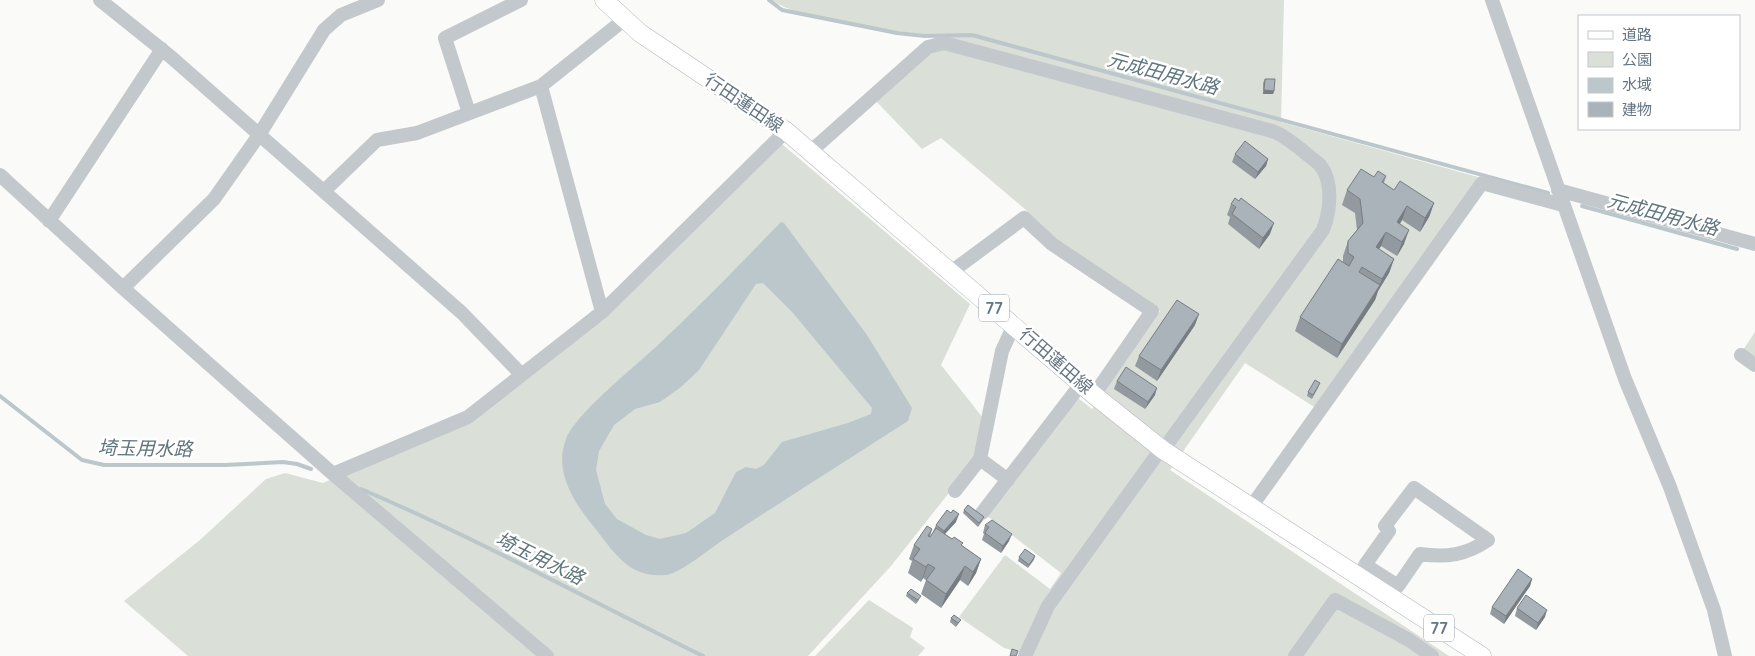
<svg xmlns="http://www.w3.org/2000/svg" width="1755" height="656" viewBox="0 0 1755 656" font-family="Quicksand,'Noto Sans JP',sans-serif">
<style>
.green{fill:#dadfd7}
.water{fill:#bbc7cb;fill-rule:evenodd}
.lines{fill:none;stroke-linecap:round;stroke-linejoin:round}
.stream{stroke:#bbc7cb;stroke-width:4}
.major-casing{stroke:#b5babe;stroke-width:19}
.minor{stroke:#c3c8cc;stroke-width:14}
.major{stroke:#fff;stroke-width:18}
.wall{fill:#929a9f}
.shaded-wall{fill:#777d82}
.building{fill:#aab3b9;stroke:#777d82}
.labels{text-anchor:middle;stroke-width:5;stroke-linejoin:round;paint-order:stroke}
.shield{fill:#fff;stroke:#939fa8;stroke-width:1}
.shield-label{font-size:16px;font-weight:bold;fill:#657683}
.street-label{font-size:18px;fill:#657683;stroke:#fff}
.water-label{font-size:19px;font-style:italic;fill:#60757c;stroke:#fff}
</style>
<rect width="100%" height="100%" fill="#fafaf8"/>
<!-- green -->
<path class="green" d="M772 0H1284L1281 122 1478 177 1405 286 1316 408 1245 363 1170 470 1449 656H1018L1019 652 1004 648 959 617 1005 555 1050 589 1061 573 986 515 1078 398 1092 409 1160 311 1051 240 1026 210 941 138 922 149 874 99 934 49 933 34H919C880 28 803 22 772 0Z
M782 144 970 304 941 365 983 418 975 460 891 566 808 656H188L124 601 200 540 266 479 285 473 323 483 468 422Z
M1755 332V359L1743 350Z
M869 600 913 628 910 637 925 648 918 656H815Z"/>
<!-- water -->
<path class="water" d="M781 222 784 223 867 335 912 408 908 421C846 461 784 500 723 540 709 549 681 573 666 575 626 579 612 548 590 522 572 499 554 470 566 439 576 413 636 366 659 344 701 305 741 263 781 222ZM763 283 793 313 872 408 871 414 848 423 782 442 764 465 756 469 746 467 736 472 715 513 686 533 660 539 646 535 617 519 605 504 596 470 599 451 614 425 635 409 660 402 681 387 699 370 756 284Z"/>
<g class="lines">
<!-- stream -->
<path class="stream" d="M769 0 782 10 897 33 925 36 972 35 1548 193
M1582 206 1737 249
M0 396 82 460 104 465H225L283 462 297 464 311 469
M361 489C478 539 589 600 703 656"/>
<defs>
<path id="major" d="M604 0 640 33 786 131 1094 395 1163 450 1482 656"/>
</defs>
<!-- major casing -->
<use href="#major" class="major-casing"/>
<!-- minor -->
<path class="minor" d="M100 0 171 57 462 313 521 374
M1492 0 1625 379 1670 487 1714 610 1725 656
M541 86 602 312
M469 113 445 38 521 0
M810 152 928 47 944 43 1272 131C1284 135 1292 143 1302 150 1307 155 1315 160 1320 165 1334 182 1330 212 1323 230L1163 450 1156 456 1048 606 1025 656
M0 175 123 288 333 474 468 417 602 312 786 131
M1558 190 1755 244
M324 191 377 140 417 133 541 86 625 19
M49 221 162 49
M951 272 1024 218 1052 244 1152 311 1094 395
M123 288 214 199 259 135 324 30 341 15 378 0
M1741 355 1755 365
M980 459 1008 480
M333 474 547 656
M1414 488 1488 540C1466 555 1447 558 1420 554L1398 586 1365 565 1389 531 1385 526Z
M955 491 980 459 1002 351 1014 325
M1251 507 1482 183 1563 205
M982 513 1081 384
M1295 656 1335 600 1409 640 1432 656"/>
<!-- major -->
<use href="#major" class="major"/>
</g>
<!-- wall -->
<path class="wall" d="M1265 79 1274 91 1273 94H1263V83Z
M1235 154 1268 159 1266 166 1255 179 1232 162Z
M1386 176 1384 183 1394 190 1434 203 1429 217 1420 232 1402 220 1400 224 1404 244 1397 256 1381 246 1378 249 1394 259 1389 273 1378 291 1375 300 1337 358 1295 331 1300 317 1343 262V256L1348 241 1357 230 1355 213 1342 205 1347 190 1374 177Z
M1231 204 1270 234 1259 249 1228 224 1230 217 1227 215Z
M1195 325 1157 381 1135 366 1139 356Z
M1117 381 1155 395 1145 409 1114 389Z
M1319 386 1312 399 1307 396 1308 392Z
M964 510 983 520 978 527 963 513Z
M956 522 945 534 981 559 976 573 968 586 960 580 941 608 921 594 926 580 923 578 921 582 908 573 912 561 909 559 914 545 932 529 930 537 933 532 936 525Z
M985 525 1009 541 1001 553 982 540 984 534 983 533Z
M1035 556 1034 560 1028 568 1018 561 1019 557Z
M1532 579 1530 586 1504 624 1490 614 1492 607Z
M907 593 919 600 916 604 906 596Z
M1517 608 1545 617 1536 630 1515 616Z
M951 618 961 620 959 623 956 627 950 622Z"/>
<!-- shaded-wall -->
<path class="shaded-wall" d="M1264 90 1274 91 1273 94H1263Z
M1268 159 1266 166 1255 179 1258 172Z
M1434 203 1429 217 1420 232 1425 218Z
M1407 206 1402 220 1392 236 1397 222Z
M1274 223 1270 234 1259 249 1263 238Z
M1409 230 1404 244 1397 256 1402 242Z
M1386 232 1381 246 1371 262 1376 247Z
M1394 259 1389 273 1378 291 1375 300 1337 358 1342 344 1379 287 1382 279Z
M1199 314 1195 325 1157 381 1161 370Z
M1157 388 1155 395 1145 409 1148 402Z
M959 514 956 522 941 538 944 531Z
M1012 534 1009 541 1001 553 1003 546Z
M981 559 976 573 968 586 973 572Z
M928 564 923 578 921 582 926 567Z
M965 566 960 580 941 608 946 594Z
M1532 579 1530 586 1504 624 1506 616Z
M1547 610 1545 617 1536 630 1538 623Z"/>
<!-- building -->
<path class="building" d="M1265 79H1275L1274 91 1264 90Z
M1245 141 1268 159 1258 172 1235 154Z
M1361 169 1374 177 1378 171 1386 176 1382 182 1394 190 1400 181 1434 203 1425 218 1407 206 1397 222 1409 230 1402 242 1386 232 1376 247 1394 259 1382 279 1362 267 1359 272 1380 285 1342 344 1300 317 1338 259 1349 266 1354 257 1348 253V241L1363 223 1360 199 1347 190Z
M1235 198 1239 201 1241 198 1274 223 1263 238 1232 214 1236 207 1231 204Z
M1177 300 1199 314 1161 370 1139 356Z
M1126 367 1157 388 1148 402 1117 381Z
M1315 380 1320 383 1313 395 1308 392Z
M968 505 984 517 979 523 964 510Z
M947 510 951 513 953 510 959 514 944 531 936 525Z
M992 520 1012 534 1003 546 985 533 989 527 985 525Z
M927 526 932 529 928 536 930 537 936 528 952 539 954 537 963 543 961 545 981 559 973 572 965 566 946 594 926 580 935 568 928 564 926 567 913 559 920 549 914 545Z
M1025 549 1035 556 1029 565 1019 557Z
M1518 569 1532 579 1506 616 1492 607Z
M911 589 921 596 918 600 907 593Z
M1526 595 1547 610 1538 623 1517 608Z
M954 615 961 620 958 623 951 618Z
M1012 649 1018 651 1016 656H1010Z"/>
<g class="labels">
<!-- shield labels -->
<g class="shield">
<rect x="979" y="294.5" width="30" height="27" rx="4"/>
<rect x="1424" y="614.5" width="30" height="27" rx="4"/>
</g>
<g class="shield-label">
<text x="994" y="314">77</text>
<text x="1439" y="634">77</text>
</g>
<!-- street labels -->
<g class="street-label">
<text transform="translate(744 103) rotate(34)" y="6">行田蓮田線</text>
<text transform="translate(1056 361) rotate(41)" y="6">行田蓮田線</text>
</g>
<!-- water labels -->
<g class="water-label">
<text transform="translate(1163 73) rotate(15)" y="7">元成田用水路</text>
<text transform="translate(1663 214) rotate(15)" y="7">元成田用水路</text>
<text transform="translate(145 448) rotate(1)" y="7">埼玉用水路</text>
<text transform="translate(540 558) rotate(26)" y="7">埼玉用水路</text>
</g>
</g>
<!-- legend -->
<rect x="1578" y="15" width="162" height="115" fill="#ffffff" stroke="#c1c8cd"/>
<rect x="1588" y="31" width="25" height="8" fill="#ffffff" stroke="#c1c8cd"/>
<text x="1622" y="40" font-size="15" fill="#657683">道路</text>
<rect x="1588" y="52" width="25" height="15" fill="#dadfd7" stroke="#c1c8cd"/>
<text x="1622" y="65" font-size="15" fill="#657683">公園</text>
<rect x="1588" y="78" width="25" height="15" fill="#bbc7cb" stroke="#c1c8cd"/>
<text x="1622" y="90" font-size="15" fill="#657683">水域</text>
<rect x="1588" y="102" width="25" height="15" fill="#aab3b9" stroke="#c1c8cd"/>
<text x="1622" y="115" font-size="15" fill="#657683">建物</text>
</svg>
